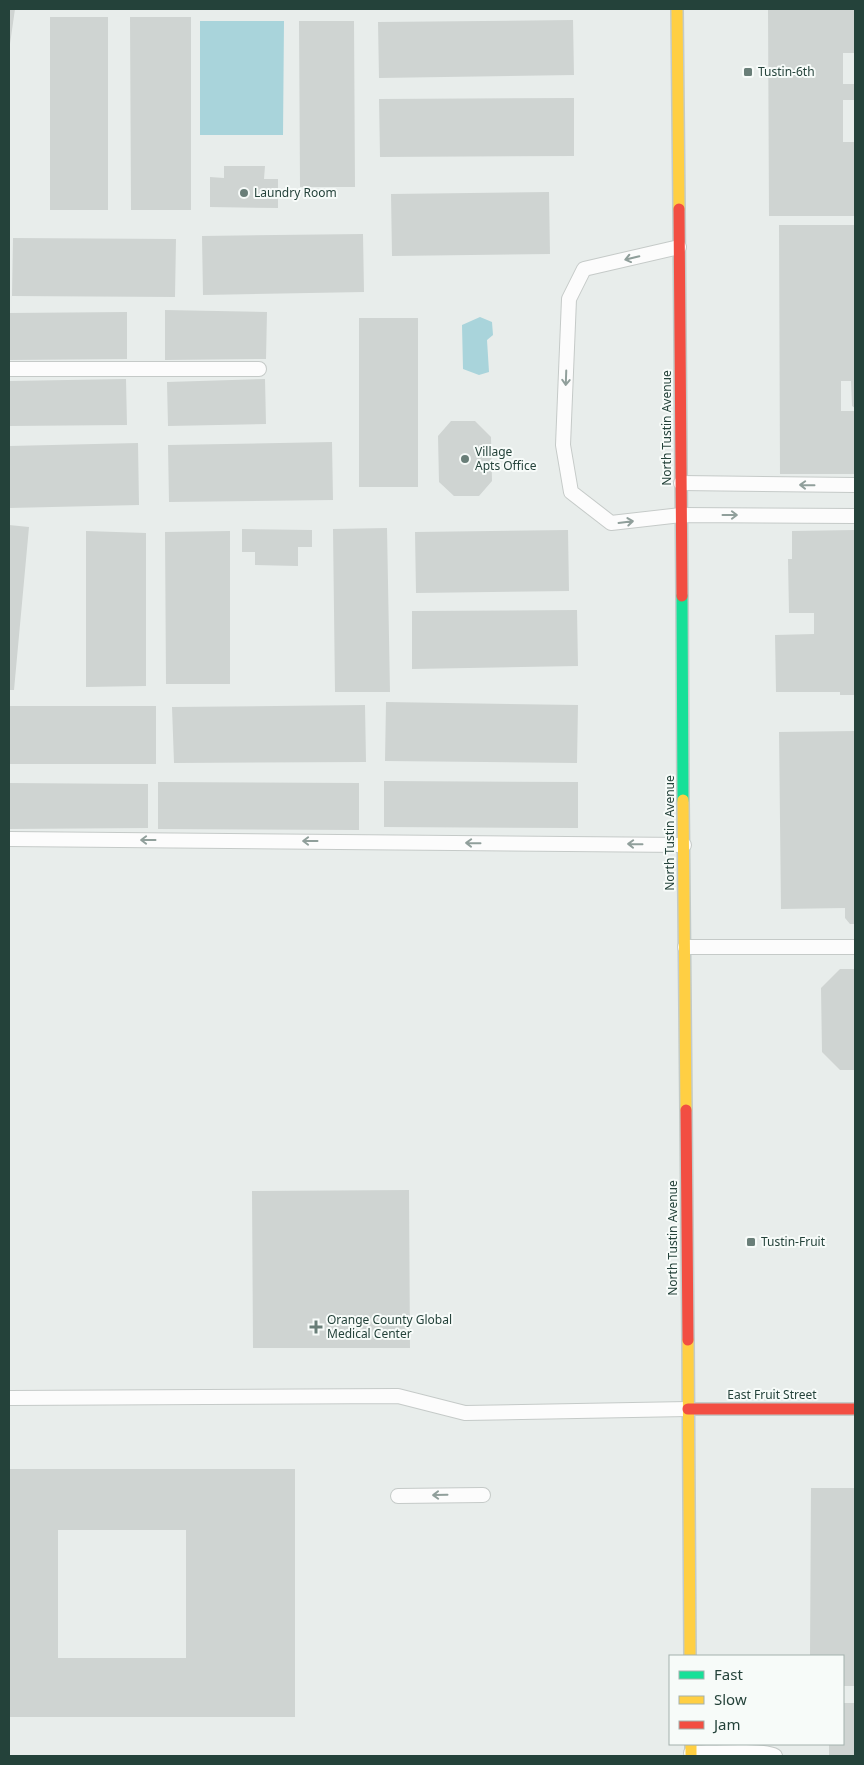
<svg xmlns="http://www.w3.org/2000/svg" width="864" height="1765" viewBox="0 0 864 1765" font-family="'Noto Sans',sans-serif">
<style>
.water{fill:#a9d4db}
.building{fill:#cfd4d2;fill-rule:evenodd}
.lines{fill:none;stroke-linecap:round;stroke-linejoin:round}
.lane-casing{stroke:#c5cac8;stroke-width:16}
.fast-casing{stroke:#c3cbc8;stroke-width:14}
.slow-casing{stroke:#c3cbc8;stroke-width:14}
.jam-casing{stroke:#c3cbc8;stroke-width:14}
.lane{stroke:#fcfcfc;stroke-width:14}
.fast{stroke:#16e098;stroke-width:11}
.slow{stroke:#ffcf43;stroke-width:11}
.jam{stroke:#f24e42;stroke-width:11}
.oneway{stroke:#909f9b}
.poi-dot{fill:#697e78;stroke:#f7fbf9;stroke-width:2}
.labels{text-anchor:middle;stroke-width:4;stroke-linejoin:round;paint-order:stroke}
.poi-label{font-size:12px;fill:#24423a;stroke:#f7fbf9;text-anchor:start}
.street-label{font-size:12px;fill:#24423a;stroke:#f7fbf9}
</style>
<rect width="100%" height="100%" fill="#e8edeb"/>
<!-- water -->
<path class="water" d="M200 21H284L283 135H200Z
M480 317 492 322 493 335 487 340 489 372 479 375 463 369 462 325Z"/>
<!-- building -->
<path class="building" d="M9 9H15L10 44H9Z
M768 9H855V53H843V84H855V100H843V142H855V216H769Z
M50 17H108V210H50Z
M130 17H191V210H131Z
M573 20 574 75 379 78 378 22Z
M299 21H354L355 187H300Z
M574 98V156L380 157 379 99Z
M224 166H265L264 179H278V208L210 207V177L224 178Z
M549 192 550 254 392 256 391 194Z
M779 225H855V408L852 406 851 381H841V411H855V474H780Z
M363 234 364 292 203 295 202 236Z
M13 238 176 239 175 297 12 296Z
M165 310 267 312 266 359 165 360Z
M127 312V359L9 360V313Z
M359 318H418V487H359Z
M126 379 127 425 9 426V381Z
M265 379 266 424 168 426 167 382Z
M451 421H475L491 437 492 481 479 496H454L439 482 438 436Z
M332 442 333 500 169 502 168 445Z
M138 443 139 505 9 508V446Z
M9 525 29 527 14 690H9Z
M387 528 390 692H335L333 529Z
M242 529 312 530V547H298V566L255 565V552H242Z
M568 530 569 591 416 593 415 532Z
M855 530V695H840V692H776L775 635 814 634V613H789L788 559H792V531Z
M86 531 146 533V686L86 687Z
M230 531V684H166L165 532Z
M577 610 578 666 412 669V611Z
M386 702 578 705 577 763 385 761Z
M365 705 366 762 174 763 172 707Z
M9 706H156V764H9Z
M855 731V924H850L845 918V908L781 909 779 732Z
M384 781 578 782V828L384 827Z
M158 782 359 783V830L158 829Z
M9 783 148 784V828L9 829Z
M840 969H855V1070H840L822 1052 821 988Z
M409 1190 410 1348H253L252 1191Z
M9 1469H295V1717H9ZM58 1530H186V1658H58Z
M811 1488H855V1686H843V1656H810Z
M843 1703H855V1756H829V1744H843Z"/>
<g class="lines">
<defs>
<path id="lane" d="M679 247 584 269 569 299 563 445 571 492 611 523 681 515 855 516
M9 369H259
M681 483 855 485
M9 839 684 845
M685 947H855
M9 1398 398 1396 465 1413 688 1409
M398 1496 483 1495
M691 1753C708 1753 763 1749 775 1756"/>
<path id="fast" d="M682 596 683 800"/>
<path id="slow" d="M677 9 679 209
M683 800 686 1110
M688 1340 690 1656
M691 1744V1756"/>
<path id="jam" d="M679 209 682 596
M686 1110 688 1340
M688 1409H855"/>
</defs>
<!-- lane casing -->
<use href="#lane" class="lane-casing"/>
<!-- fast casing -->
<use href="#fast" class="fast-casing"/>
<!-- slow casing -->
<use href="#slow" class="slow-casing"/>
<!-- jam casing -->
<use href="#jam" class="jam-casing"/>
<!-- lane -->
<use href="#lane" class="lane"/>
<!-- fast -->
<use href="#fast" class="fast"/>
<!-- slow -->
<use href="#slow" class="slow"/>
<!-- jam -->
<use href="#jam" class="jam"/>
</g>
<!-- one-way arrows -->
<defs><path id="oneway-shaft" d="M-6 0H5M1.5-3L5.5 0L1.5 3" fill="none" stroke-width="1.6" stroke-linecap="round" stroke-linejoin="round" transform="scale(1.25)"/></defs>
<g class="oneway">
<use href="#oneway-shaft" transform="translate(632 258) rotate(167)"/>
<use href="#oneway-shaft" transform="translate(566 378) rotate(92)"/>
<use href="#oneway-shaft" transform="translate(807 485) rotate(-179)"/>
<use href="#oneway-shaft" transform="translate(730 515)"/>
<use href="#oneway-shaft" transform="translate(626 522) rotate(-7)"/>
<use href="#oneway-shaft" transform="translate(148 840) rotate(-180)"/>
<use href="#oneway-shaft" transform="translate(310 841) rotate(-180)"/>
<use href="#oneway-shaft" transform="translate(473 843) rotate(-179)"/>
<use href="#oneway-shaft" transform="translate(635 844) rotate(-179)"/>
<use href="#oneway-shaft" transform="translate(440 1495) rotate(179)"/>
</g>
<!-- markers -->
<g class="poi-dot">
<rect x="743" y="67" width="10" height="10" rx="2.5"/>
<circle cx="244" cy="193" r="5"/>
<circle cx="465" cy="459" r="5"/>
<rect x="746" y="1237" width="10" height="10" rx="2.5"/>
<path d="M313.5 1319.5h5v5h5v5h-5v5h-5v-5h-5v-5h5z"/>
</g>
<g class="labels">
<!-- poi labels -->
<g class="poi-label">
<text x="758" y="76">Tustin-6th</text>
<text x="254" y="197">Laundry Room</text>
<text x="475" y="456">Village<tspan x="475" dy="14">Apts Office</tspan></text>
<text x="761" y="1246">Tustin-Fruit</text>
<text x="327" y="1324">Orange County Global<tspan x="327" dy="14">Medical Center</tspan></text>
</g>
<!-- street labels -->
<g class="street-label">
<text transform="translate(667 428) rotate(-90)" y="4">North Tustin Avenue</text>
<text transform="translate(670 833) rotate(-90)" y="4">North Tustin Avenue</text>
<text transform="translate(673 1238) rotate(-90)" y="4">North Tustin Avenue</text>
<text x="772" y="1399">East Fruit Street</text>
</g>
</g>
<!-- border -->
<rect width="864" height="1765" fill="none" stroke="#24423a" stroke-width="20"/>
<!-- legend -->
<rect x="669" y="1655" width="175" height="90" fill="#f7fbf9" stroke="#a3b1ad"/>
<rect x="679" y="1671" width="25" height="8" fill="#16e098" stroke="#a3b1ad"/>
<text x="714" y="1680" font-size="15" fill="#24423a">Fast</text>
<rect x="679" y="1696" width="25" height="8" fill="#ffcf43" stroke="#a3b1ad"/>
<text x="714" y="1705" font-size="15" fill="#24423a">Slow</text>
<rect x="679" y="1721" width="25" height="8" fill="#f24e42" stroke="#a3b1ad"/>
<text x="714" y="1730" font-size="15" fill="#24423a">Jam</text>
</svg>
